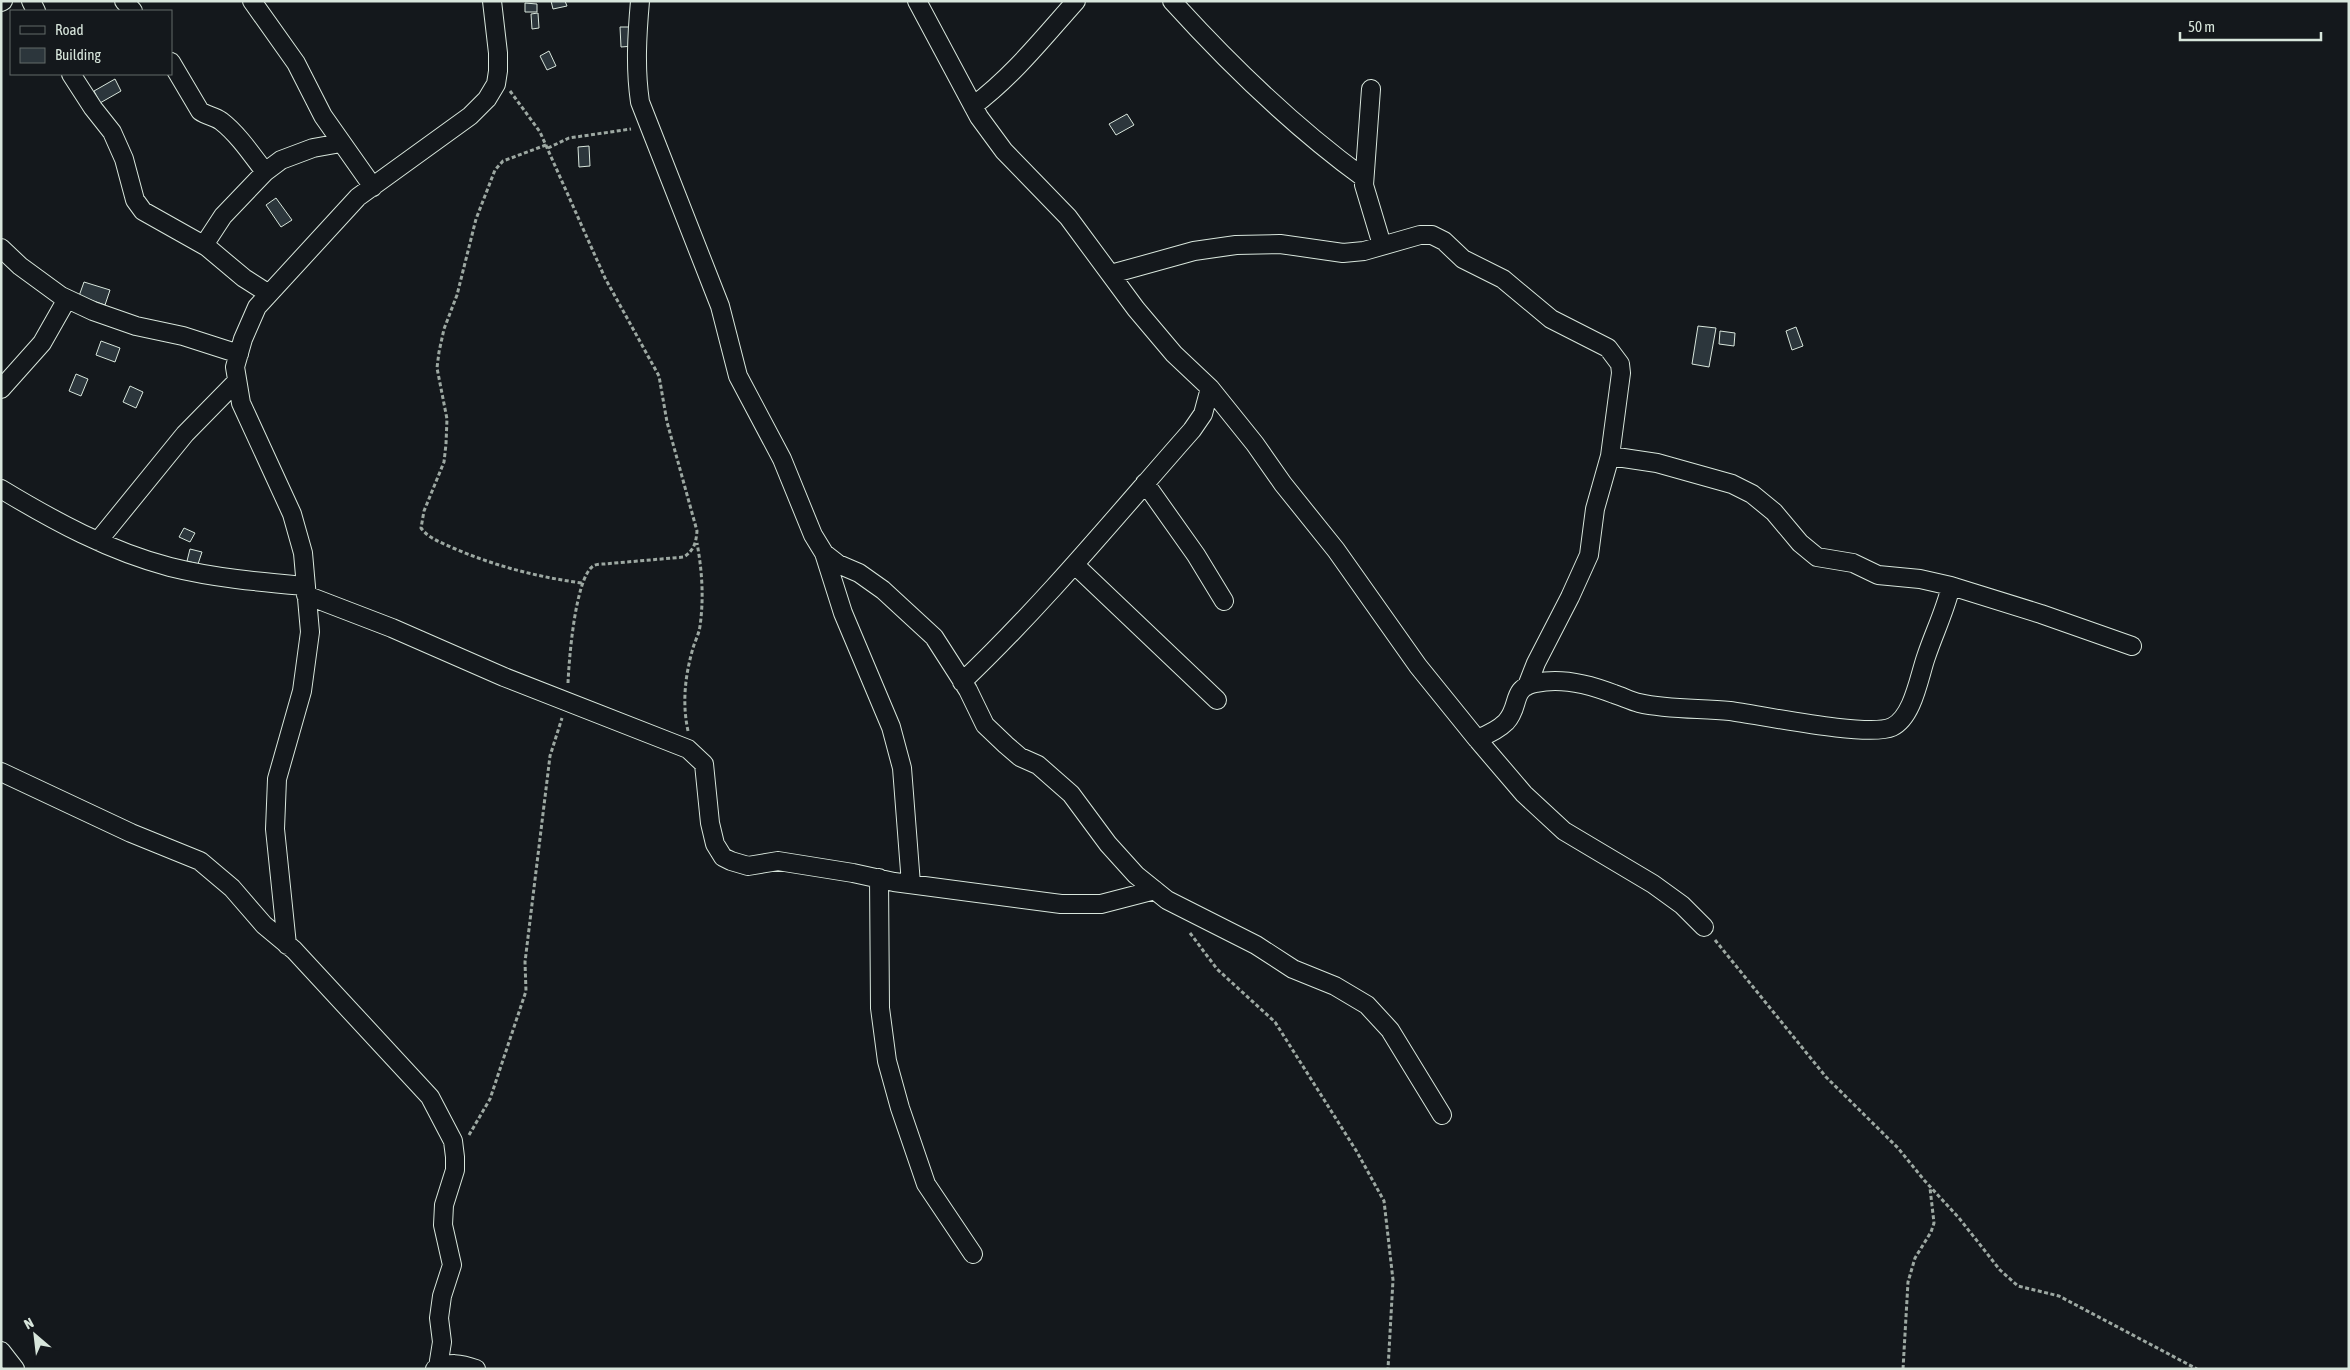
<svg xmlns="http://www.w3.org/2000/svg" width="2350" height="1370" viewBox="0 0 2350 1370" font-family="'Asap Condensed',sans-serif">
<style>
.building{fill:#2c363c;stroke:#d8e6dc}
.lines{fill:none;stroke-linecap:round;stroke-linejoin:round}
.minor-casing{stroke:#d8e6dc;stroke-width:20}
.path{stroke:#9da8a2;stroke-width:3;stroke-dasharray:4 2.5;stroke-linecap:butt}
.minor{stroke:#14181c;stroke-width:18}
</style>
<rect width="100%" height="100%" fill="#14181c"/>
<!-- building -->
<path class="building" d="M551 1H565L567 6 553 9Z
M525 3 537 4V12H525Z
M538 13 539 28 532 29 531 14Z
M620 27H633L634 46 621 47Z
M549 51 556 66 547 70 540 56Z
M115 79 121 91 100 103 94 91Z
M1127 114 1134 125 1116 135 1109 124Z
M589 146 590 166 579 167 578 147Z
M276 198 292 220 281 227 266 205Z
M84 282 110 290 105 305 79 296Z
M1698 326 1716 328 1709 367 1692 364Z
M1796 327 1803 346 1792 350 1786 331Z
M1720 331 1735 333 1734 346 1719 344Z
M101 341 120 348 115 362 96 355Z
M76 374 88 379 81 396 69 391Z
M130 386 143 392 136 408 123 402Z
M184 528 195 533 190 542 179 537Z
M190 549 202 552 198 564 187 561Z"/>
<g class="lines">
<defs>
<path id="minor" d="M31 1 36 11
M124 1 133 11
M252 1 296 63 323 116 373 187
M640 1C637 35 635 68 640 102L720 306 738 376 782 459 813 535 824 553 838 564 859 573 883 590 934 637 968 690 985 725 1006 745 1020 757 1038 765 1071 794 1108 844 1136 875 1167 900 1256 945 1293 969 1335 986 1367 1005 1390 1030 1442 1115
M917 1 979 117 1004 151 1068 217 1136 309 1174 354 1210 388 1255 444 1283 484 1336 550 1418 666 1477 739 1524 794 1564 831 1653 884 1682 905 1704 927
M1172 1C1230 65 1294 127 1364 178
M1 2 3 1
M171 62 200 111C207 116 214 116 221 121 238 134 252 155 265 172
M71 74 93 108 112 132 124 159 135 200 143 211 207 247 244 278 269 294
M1371 89 1364 185 1382 245
M973 106C1013 76 1043 38 1076 1
M204 245 223 216 265 172 281 160 313 148 341 143
M1 248 20 266 61 296 93 311 136 326 183 336 239 354
M1111 274 1194 251 1236 245 1280 244 1343 253 1364 251 1420 235H1432L1444 241 1463 259 1503 279 1551 319 1608 348 1620 364 1621 373 1610 456 1595 509 1589 555 1570 597 1536 663 1527 686
M1 389 42 343 67 299
M1610 456 1657 463 1732 484 1752 494 1774 512 1800 543 1817 557 1853 563 1878 575 1920 579 1951 586 2041 614 2132 646
M1145 483 1196 555 1224 601
M1 489C54 521 109 551 170 567 214 578 260 582 305 586
M98 541 185 434 237 381
M824 553 843 613 891 727 902 768 911 884
M1075 565 1217 700
M306 595 392 628 504 677 688 749 704 764 710 823 715 844 723 857 731 861 748 866 778 861 853 873 894 882 1061 904H1101L1155 890
M962 682C1045 603 1117 515 1192 430L1203 414 1210 388
M1477 739C1487 735 1498 730 1506 722 1521 706 1510 688 1536 683 1562 677 1591 685 1614 694 1623 697 1631 701 1639 703 1669 710 1700 708 1730 711 1761 715 1868 738 1892 727 1913 717 1919 677 1926 657 1934 633 1945 611 1951 586
M1 772 131 833 200 861 232 888 264 925 294 950 430 1097 453 1141 455 1157V1170L444 1205 443 1225 452 1265 442 1296 439 1318 442 1342 438 1367
M879 878 880 1008 887 1061 900 1108 926 1184 973 1254
M287 945 275 829 277 779 302 691 310 632 303 553 292 514 241 403 235 367 243 339 257 307 358 197 470 116 487 99 496 84 498 71V53L492 1
M1 1351 15 1369
M435 1369C450 1362 460 1363 476 1369"/>
</defs>
<!-- minor casing -->
<use href="#minor" class="minor-casing"/>
<!-- path -->
<path class="path" d="M510 91 540 132 605 278 659 376 667 422 697 531C696 543 694 550 684 557L604 564C601 564 596 564 593 566 575 579 569 660 568 683
M546 145 503 161 495 170 476 219 457 295 444 329 439 352 437 368 447 419 446 444 444 462 424 511 421 528C429 539 441 542 453 548 495 566 537 577 582 583
M548 148 569 138 631 129
M688 731C682 703 685 676 693 648 695 641 699 634 700 626 704 598 702 570 697 543
M1190 933 1217 969 1275 1022 1357 1152 1384 1201 1393 1280 1388 1369
M1715 940 1826 1077 1898 1148 1924 1180 1959 1218 2000 1270 2018 1286 2059 1296 2197 1369
M469 1135 490 1099 526 991 525 962 550 756 562 718
M1903 1369 1908 1282 1915 1258 1931 1232 1934 1223 1930 1188"/>
<!-- minor -->
<use href="#minor" class="minor"/>
</g>
<!-- border -->
<rect width="2350" height="1370" fill="none" stroke="#d8e6dc" stroke-width="5"/>
<!-- legend -->
<rect x="10" y="10" width="162" height="65" fill="#14181c" stroke="#626a69"/>
<rect x="20" y="26" width="25" height="8" fill="#14181c" stroke="#626a69"/>
<text x="55" y="35" font-size="15" fill="#d8e6dc">Road</text>
<rect x="20" y="48" width="25" height="15" fill="#2c363c" stroke="#626a69"/>
<text x="55" y="60" font-size="15" fill="#d8e6dc">Building</text>
<!-- north arrow -->
<g transform="translate(35 1335) rotate(332)" stroke="#14181c" stroke-width="4" paint-order="stroke">
<path d="M0-4L9 19L0 12L-9 19Z" fill="#d8e6dc"/>
<text y="-8" font-size="14" font-weight="bold" text-anchor="middle" fill="#d8e6dc">N</text>
</g>
<!-- scale -->
<path d="M2180 32v8h141v-8" fill="none" stroke="#d8e6dc" stroke-width="2.5"/>
<text x="2188" y="32" font-size="15" fill="#d8e6dc" stroke="#14181c" stroke-width="4" paint-order="stroke">50 m</text>
</svg>
